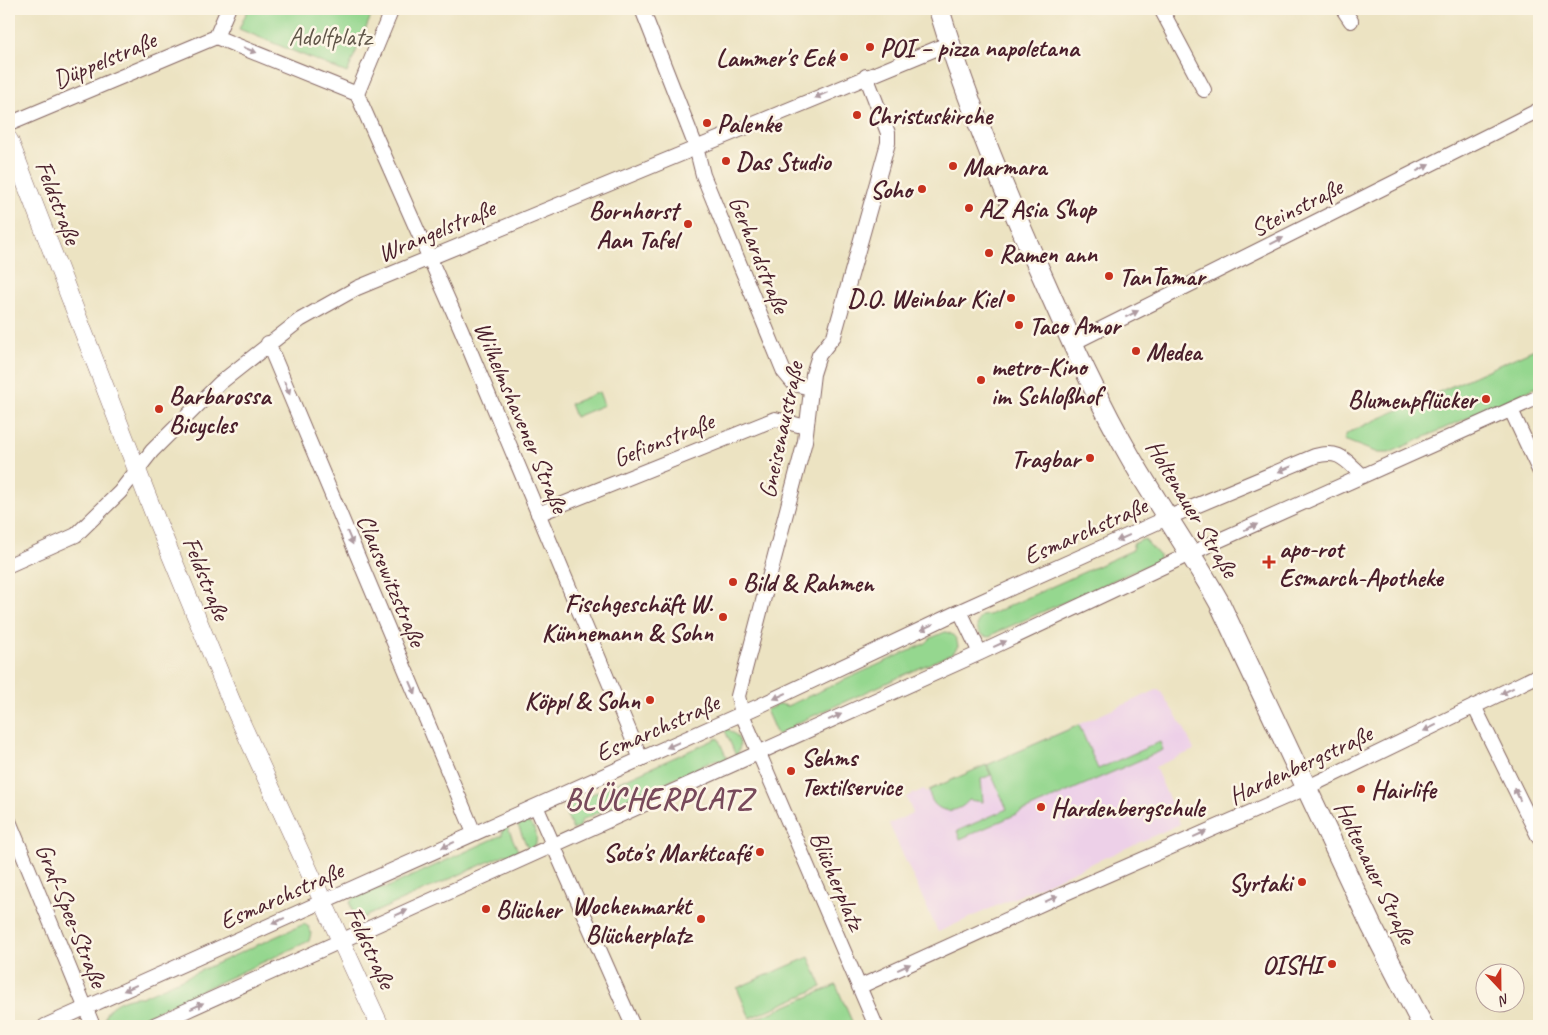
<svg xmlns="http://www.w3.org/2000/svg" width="1548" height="1035" viewBox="0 0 1548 1035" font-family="Caveat,sans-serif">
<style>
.built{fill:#edd0e8}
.green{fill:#95d78f;stroke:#707b5d}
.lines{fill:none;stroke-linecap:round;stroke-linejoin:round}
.minor-casing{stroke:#836460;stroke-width:16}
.tertiary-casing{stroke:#836460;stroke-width:19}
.secondary-casing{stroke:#836460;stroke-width:22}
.minor{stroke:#fff;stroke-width:14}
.tertiary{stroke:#fff;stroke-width:18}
.secondary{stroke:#fff;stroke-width:20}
.oneway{fill:#ae9aa0}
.poi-dot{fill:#c8321e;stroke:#fcf5e5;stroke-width:2}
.labels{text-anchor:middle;stroke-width:5;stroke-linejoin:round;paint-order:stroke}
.park-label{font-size:25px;fill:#605649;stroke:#fcf5e5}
.poi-label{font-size:25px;font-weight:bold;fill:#4a1f2b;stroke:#fcf5e5;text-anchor:start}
.street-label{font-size:25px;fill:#4a1f2b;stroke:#fcf5e5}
.district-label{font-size:30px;font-weight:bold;letter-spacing:1px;fill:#784a5b;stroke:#fcf5e5}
</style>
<rect width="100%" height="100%" fill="#fcf5e5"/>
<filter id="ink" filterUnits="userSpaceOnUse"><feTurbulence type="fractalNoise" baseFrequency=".02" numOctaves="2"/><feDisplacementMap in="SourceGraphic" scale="10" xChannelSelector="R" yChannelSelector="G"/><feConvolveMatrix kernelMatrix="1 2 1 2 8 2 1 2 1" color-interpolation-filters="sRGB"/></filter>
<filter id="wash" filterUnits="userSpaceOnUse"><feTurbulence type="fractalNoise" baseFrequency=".0096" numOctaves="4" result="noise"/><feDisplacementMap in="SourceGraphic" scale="20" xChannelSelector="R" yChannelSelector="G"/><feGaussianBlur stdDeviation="1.12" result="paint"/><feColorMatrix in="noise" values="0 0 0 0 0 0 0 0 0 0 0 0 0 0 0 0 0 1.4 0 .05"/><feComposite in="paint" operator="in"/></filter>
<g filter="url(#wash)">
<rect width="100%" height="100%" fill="#ece3c2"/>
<!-- built -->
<path class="built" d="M1159 689 1184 728 1194 750 1155 767 1180 824 938 932 889 824 913 813 906 797 924 789 926 792 929 790Z"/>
<!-- green -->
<path class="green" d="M248 9H374L347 73 239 29Z
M1539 347V386L1389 453H1378L1344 440 1347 433Z
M599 392 604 405 575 417 570 404Z
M1144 539 1159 555V560L995 633 990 637C978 636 973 626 981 616L989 615 1133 550V544Z
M945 632C953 633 957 638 958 646L953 653 795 724 792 728 777 735 766 710 780 704 787 706 926 643 931 638Z
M1079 725 1098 769 1160 742 1163 750 960 839 957 831 1007 809 987 765Z
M724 728C737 732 745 743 736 756Z
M718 738 728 761 722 764 717 759 582 820 580 826 573 830 563 807Z
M986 765 991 775 981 779 983 802 969 800C956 817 931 813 929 790Z
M522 820C533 823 538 831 536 843L529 851 516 821Z
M506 824 520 855 506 854 362 918 353 914 350 903C353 894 377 886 386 888L502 835 503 825Z
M304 924 309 927 311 933 309 941 124 1026H107C96 1008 129 995 142 997Z
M809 957 822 987 750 1018 737 988Z
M836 985 854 1026H739Z"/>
</g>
<g filter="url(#ink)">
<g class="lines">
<defs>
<path id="minor" d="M228 9 216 37 357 94
M642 9 696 147 703 175 784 372 794 384 811 388
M1161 9 1204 90
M1343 9 1351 21
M866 76 888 133V143L834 336 819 355 813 374 805 441 738 696 742 714 876 1026
M357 94 461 329 641 759
M357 94 392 9
M9 124 216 37
M268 343 474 833
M1073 343 1539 110
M1511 410 1539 470
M538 514 775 419 806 427
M9 565 76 535 120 492 152 451 220 383 300 320 357 288 950 43
M960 611 980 653
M1474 706 1539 838
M536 806 633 1026
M9 821 93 1026
M859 987 1059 896 1306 788 1539 675
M45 1026 759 706 960 611 1167 518 1315 456C1340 449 1345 460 1363 476
M152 1026 980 653 1213 543 1539 397"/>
<path id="tertiary" d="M9 140 156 519 232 703 380 1026"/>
<path id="secondary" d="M939 9C967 102 1004 191 1044 280 1071 341 1099 403 1132 460 1160 508 1192 554 1219 602L1372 927 1423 1026"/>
</defs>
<!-- minor casing -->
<use href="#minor" class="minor-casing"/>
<!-- tertiary casing -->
<use href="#tertiary" class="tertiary-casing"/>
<!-- secondary casing -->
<use href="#secondary" class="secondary-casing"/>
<!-- minor -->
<use href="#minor" class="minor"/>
<!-- tertiary -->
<use href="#tertiary" class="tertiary"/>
<!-- secondary -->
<use href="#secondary" class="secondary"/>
</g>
<!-- one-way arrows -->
<defs><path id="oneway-solid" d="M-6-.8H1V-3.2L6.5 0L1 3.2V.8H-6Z" transform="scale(1.25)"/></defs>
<g class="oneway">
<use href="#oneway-solid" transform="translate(250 50) rotate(22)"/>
<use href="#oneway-solid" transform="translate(821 95) rotate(157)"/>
<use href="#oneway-solid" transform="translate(1423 168) rotate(-27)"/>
<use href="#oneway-solid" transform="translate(1277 241) rotate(-27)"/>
<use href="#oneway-solid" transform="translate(1132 314) rotate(-27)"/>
<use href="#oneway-solid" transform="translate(287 388) rotate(67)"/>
<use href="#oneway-solid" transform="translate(1285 469) rotate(157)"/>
<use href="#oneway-solid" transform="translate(1251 527) rotate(-24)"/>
<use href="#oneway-solid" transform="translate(350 538) rotate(67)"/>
<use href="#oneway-solid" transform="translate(1123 538) rotate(156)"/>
<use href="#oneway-solid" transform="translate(927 627) rotate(155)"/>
<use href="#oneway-solid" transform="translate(1000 644) rotate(-25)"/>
<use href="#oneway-solid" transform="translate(413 688) rotate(67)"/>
<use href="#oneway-solid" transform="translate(1507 691) rotate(154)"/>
<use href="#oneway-solid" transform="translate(780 696) rotate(155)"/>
<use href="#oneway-solid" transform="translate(835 717) rotate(-24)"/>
<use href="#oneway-solid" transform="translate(1430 728) rotate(154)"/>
<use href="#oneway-solid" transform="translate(673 745) rotate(156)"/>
<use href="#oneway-solid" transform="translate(1517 794) rotate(-116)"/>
<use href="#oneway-solid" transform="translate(1200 834) rotate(-24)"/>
<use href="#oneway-solid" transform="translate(448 845) rotate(156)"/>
<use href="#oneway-solid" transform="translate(1051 899) rotate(-25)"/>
<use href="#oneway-solid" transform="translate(401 913) rotate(-24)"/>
<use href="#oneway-solid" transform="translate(278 921) rotate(156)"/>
<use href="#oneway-solid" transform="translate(904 967) rotate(-25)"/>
<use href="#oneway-solid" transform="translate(130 988) rotate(156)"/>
<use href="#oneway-solid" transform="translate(197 1006) rotate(-25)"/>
</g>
</g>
<!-- markers -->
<g class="poi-dot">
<circle cx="870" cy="47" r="5"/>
<circle cx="844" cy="57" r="5"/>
<circle cx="857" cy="115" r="5"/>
<circle cx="707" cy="123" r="5"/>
<circle cx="726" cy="161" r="5"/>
<circle cx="953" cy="166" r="5"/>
<circle cx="922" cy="189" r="5"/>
<circle cx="969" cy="208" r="5"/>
<circle cx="688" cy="224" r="5"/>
<circle cx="989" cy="253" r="5"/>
<circle cx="1109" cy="276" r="5"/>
<circle cx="1011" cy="298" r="5"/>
<circle cx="1019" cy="325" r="5"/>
<circle cx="1136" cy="351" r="5"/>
<circle cx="981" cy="380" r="5"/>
<circle cx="1486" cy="399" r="5"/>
<circle cx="159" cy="409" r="5"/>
<circle cx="1090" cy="458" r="5"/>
<path d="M1266.5 554.5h5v5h5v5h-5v5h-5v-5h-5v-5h5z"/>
<circle cx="733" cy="582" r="5"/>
<circle cx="723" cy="617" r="5"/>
<circle cx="650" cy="700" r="5"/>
<circle cx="791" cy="771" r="5"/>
<circle cx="1361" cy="789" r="5"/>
<circle cx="1041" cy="807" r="5"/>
<circle cx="760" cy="852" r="5"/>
<circle cx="1302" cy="882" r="5"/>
<circle cx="486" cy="909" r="5"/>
<circle cx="701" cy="919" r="5"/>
<circle cx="1332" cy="964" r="5"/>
</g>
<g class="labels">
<!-- park labels -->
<g class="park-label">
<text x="330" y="45">Adolfplatz</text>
</g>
<!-- poi labels -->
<g class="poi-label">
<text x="880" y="56">POI – pizza napoletana</text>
<text x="834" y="66" text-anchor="end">Lammer's Eck</text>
<text x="867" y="124">Christuskirche</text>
<text x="717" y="132">Palenke</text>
<text x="736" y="170">Das Studio</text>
<text x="963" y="175">Marmara</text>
<text x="912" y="198" text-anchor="end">Soho</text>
<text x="979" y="217">AZ Asia Shop</text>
<text x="678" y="219" text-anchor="end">Bornhorst<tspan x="678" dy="29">Aan Tafel</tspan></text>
<text x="999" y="262">Ramen ann</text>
<text x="1119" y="285">TanTamar</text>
<text x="1001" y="307" text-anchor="end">D.O. Weinbar Kiel</text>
<text x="1029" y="334">Taco Amor</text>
<text x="1146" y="360">Medea</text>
<text x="991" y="375">metro-Kino<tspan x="991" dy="29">im Schloßhof</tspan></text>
<text x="169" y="404">Barbarossa<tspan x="169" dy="29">Bicycles</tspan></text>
<text x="1476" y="408" text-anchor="end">Blumenpflücker</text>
<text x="1080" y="467" text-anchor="end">Tragbar</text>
<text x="1279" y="557">apo-rot<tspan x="1279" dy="29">Esmarch-Apotheke</tspan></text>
<text x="743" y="591">Bild &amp; Rahmen</text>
<text x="713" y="612" text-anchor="end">Fischgeschäft W.<tspan x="713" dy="29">Künnemann &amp; Sohn</tspan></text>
<text x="640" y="709" text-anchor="end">Köppl &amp; Sohn</text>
<text x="801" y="766">Sehms<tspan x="801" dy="29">Textilservice</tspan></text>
<text x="1371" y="798">Hairlife</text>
<text x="1051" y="816">Hardenbergschule</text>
<text x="750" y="861" text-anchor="end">Soto's Marktcafé</text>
<text x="1292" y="891" text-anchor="end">Syrtaki</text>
<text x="691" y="914" text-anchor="end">Wochenmarkt<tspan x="691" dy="29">Blücherplatz</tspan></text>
<text x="496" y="918">Blücher</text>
<text x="1322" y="973" text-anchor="end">OISHI</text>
</g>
<!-- street labels -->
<g class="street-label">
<text transform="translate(104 59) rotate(-23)" y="9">Düppelstraße</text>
<text transform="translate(59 202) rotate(69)" y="9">Feldstraße</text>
<text transform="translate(1296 207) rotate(-27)" y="9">Steinstraße</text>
<text transform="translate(436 230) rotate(-23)" y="9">Wrangelstraße</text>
<text transform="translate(760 254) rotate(68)" y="9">Gerhardstraße</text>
<text transform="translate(522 417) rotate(67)" y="9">Wilhelmshavener Straße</text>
<text transform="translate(780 430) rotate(-78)" y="9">Gneisenaustraße</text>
<text transform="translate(663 439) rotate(-22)" y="9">Gefionstraße</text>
<text transform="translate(1193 508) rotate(59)" y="9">Holtenauer Straße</text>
<text transform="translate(1085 530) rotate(-24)" y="9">Esmarchstraße</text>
<text transform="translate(207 578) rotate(68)" y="9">Feldstraße</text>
<text transform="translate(392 580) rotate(67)" y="9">Clausewitzstraße</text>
<text transform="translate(657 727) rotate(-24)" y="9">Esmarchstraße</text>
<text transform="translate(1300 764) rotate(-25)" y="9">Hardenbergstraße</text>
<text transform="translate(1376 872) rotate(64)" y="9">Holtenauer Straße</text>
<text transform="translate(838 880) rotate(67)" y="9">Blücherplatz</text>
<text transform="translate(281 895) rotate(-24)" y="9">Esmarchstraße</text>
<text transform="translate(72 915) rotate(68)" y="9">Graf-Spee-Straße</text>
<text transform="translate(371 947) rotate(65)" y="9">Feldstraße</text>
</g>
<!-- district labels -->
<g class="district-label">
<text x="659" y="809">BLÜCHERPLATZ</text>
</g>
</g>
<!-- margin -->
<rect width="1548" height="1035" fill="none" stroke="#fcf5e5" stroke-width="30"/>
<!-- north arrow -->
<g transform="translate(1500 988) rotate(158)"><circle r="24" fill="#fcf5e5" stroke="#b59f9b"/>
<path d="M0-4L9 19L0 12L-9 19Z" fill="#c8321e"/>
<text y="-8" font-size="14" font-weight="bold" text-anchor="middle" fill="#4a1f2b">N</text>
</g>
</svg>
